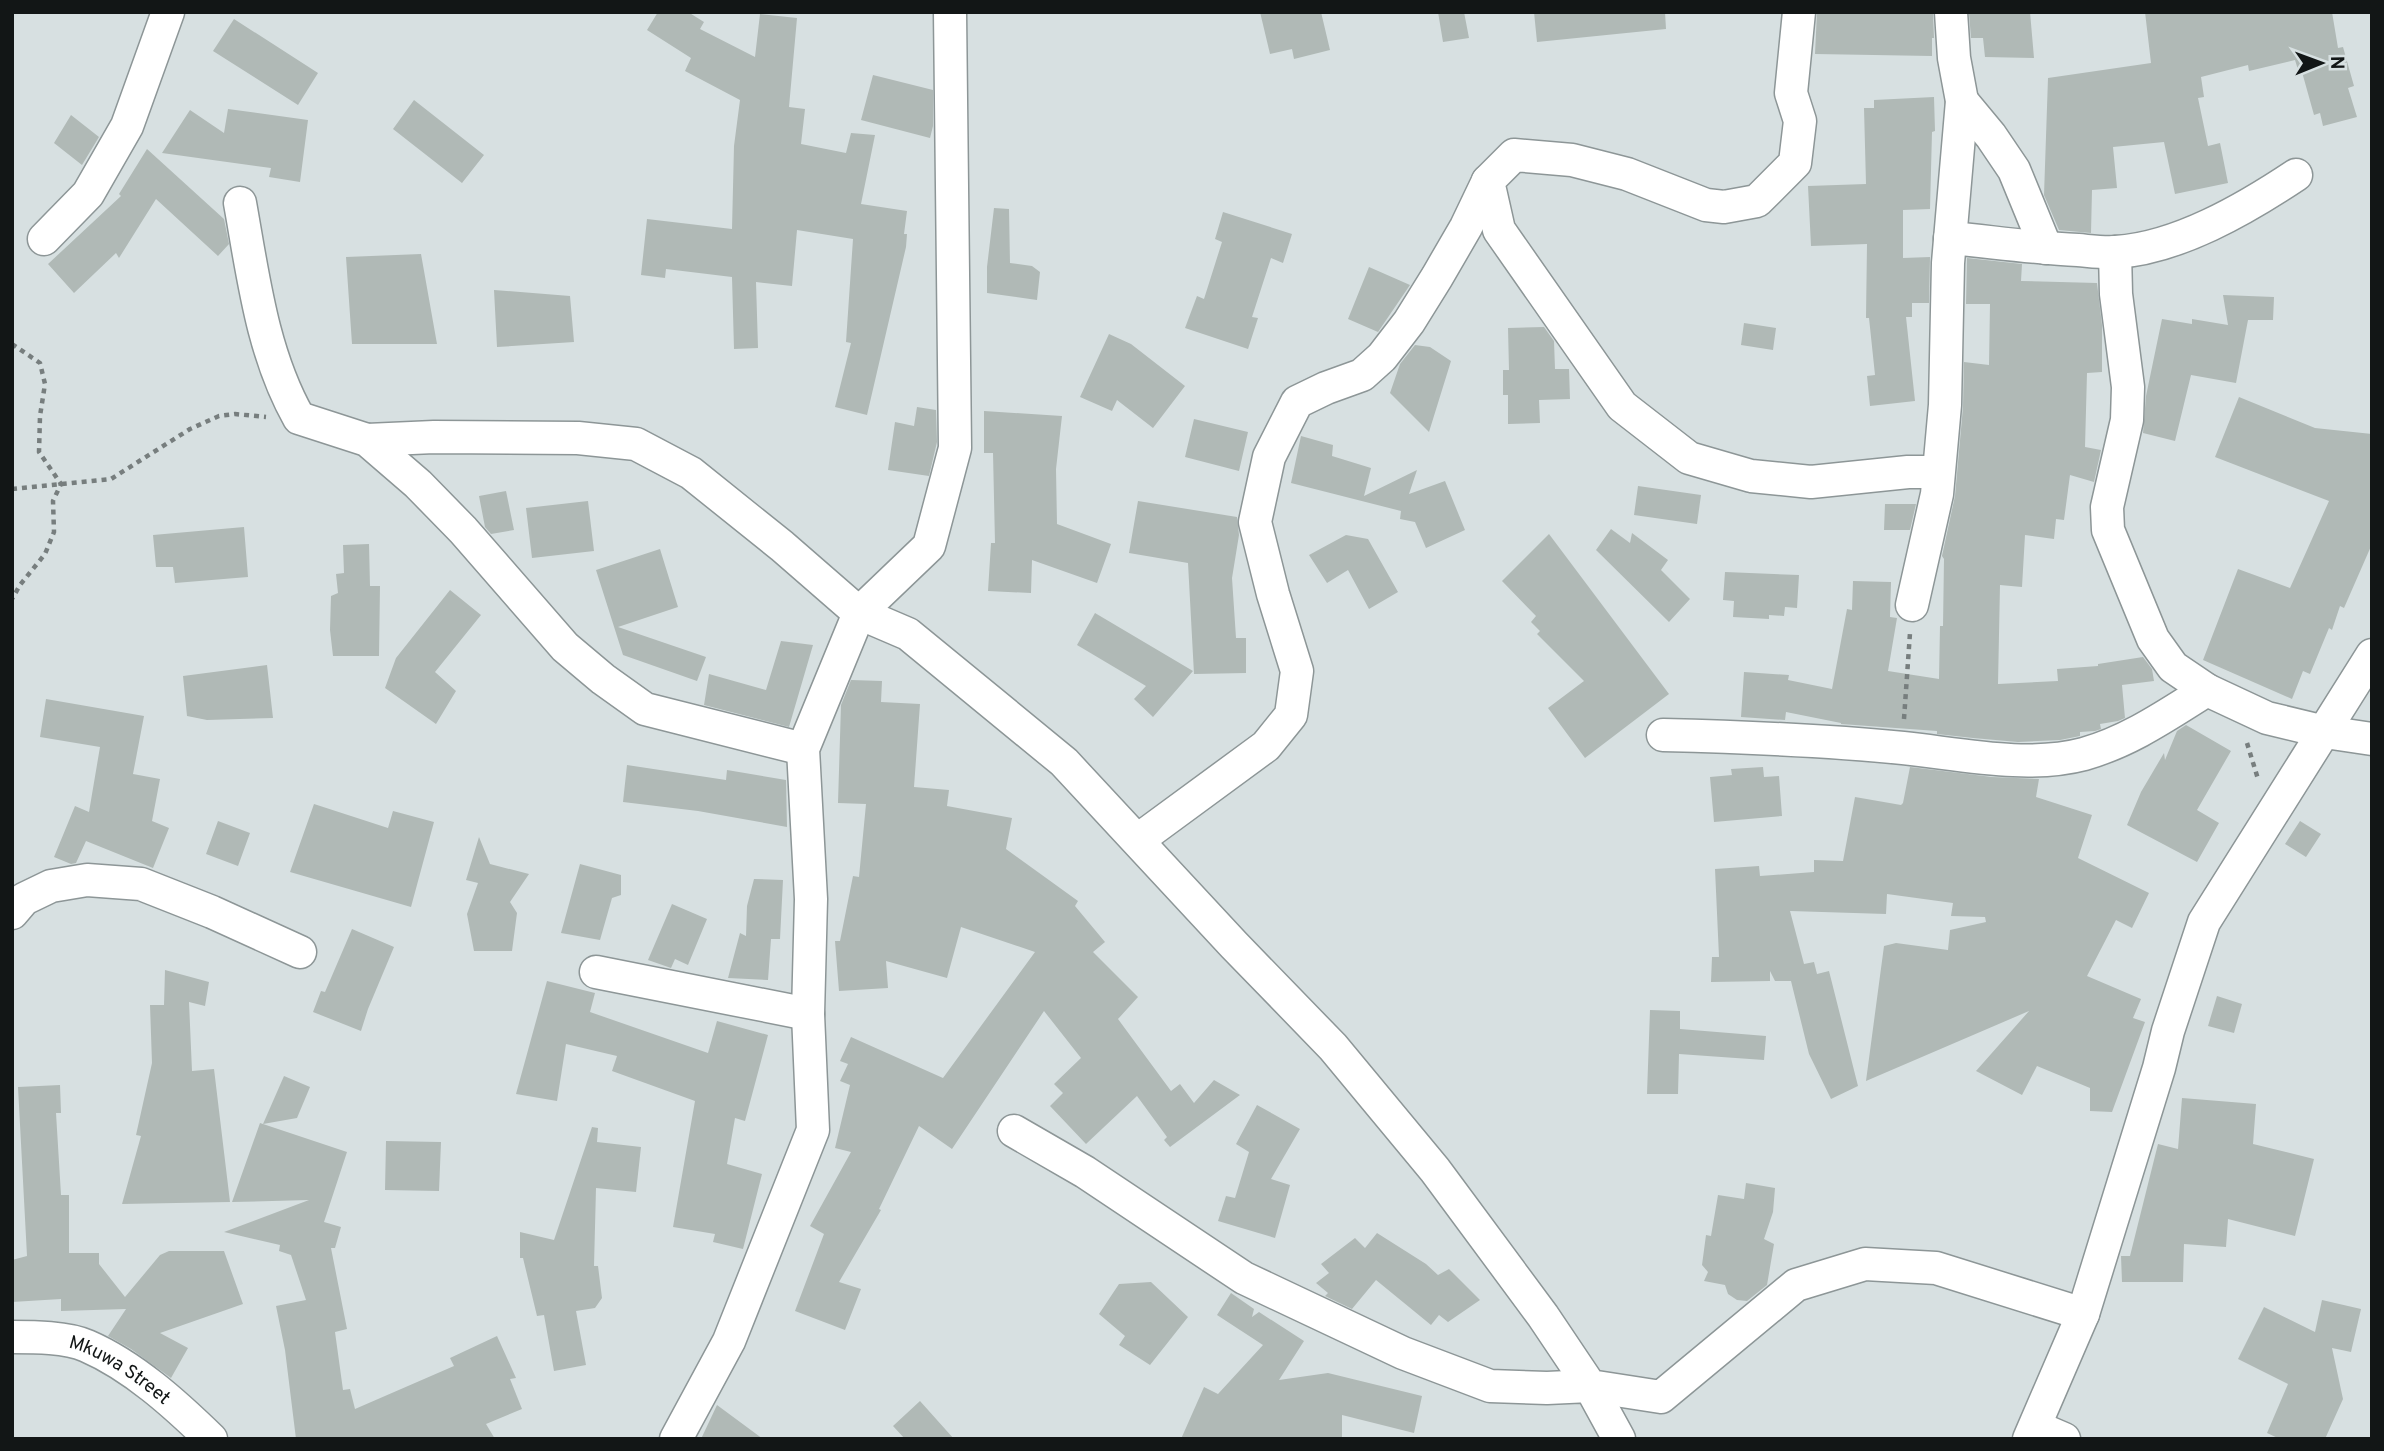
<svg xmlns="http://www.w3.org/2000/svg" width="2384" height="1451" viewBox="0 0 2384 1451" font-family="Overpass,sans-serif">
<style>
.building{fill:#b0b9b6}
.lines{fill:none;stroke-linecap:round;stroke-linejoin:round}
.minor-casing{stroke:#8d9697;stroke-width:35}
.path{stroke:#777e7e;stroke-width:4.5;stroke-dasharray:5 5;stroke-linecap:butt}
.minor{stroke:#fff;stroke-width:32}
.labels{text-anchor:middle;stroke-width:6;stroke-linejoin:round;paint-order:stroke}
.street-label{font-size:19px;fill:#121616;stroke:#d7e0e1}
</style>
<rect width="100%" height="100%" fill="#d7e0e1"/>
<!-- building -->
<path class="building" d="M658 12H688L704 22 700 29 755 57 760 14 797 18 789 107 805 109 801 144 846 153 851 133 875 135 861 204 907 211 904 234H907L906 247 867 415 835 407 851 343 846 342 853 239 797 230 792 286 756 282 758 348 734 349 732 277 666 269 665 278 641 275 647 219 732 229 734 146 740 100 685 71 691 58 647 30Z
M1260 12H1321L1330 50 1294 59 1292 49 1270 54Z
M1438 12H1464L1469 38 1443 42Z
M1534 12H1665L1666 29 1537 42Z
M1817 12 1933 14 1934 38H1932V56L1815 54Z
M2030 12 2034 58 1985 57 1983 38H1971L1969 13Z
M2145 12H2332L2338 48 2343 47 2354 86 2348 88 2357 117 2323 126 2320 113 2314 115 2302 72 2299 73 2295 60 2249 71 2248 65 2201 77 2204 97 2198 98 2208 146 2220 143 2228 183 2175 194 2164 142 2113 147 2117 188 2092 190 2091 233 2059 230 2044 195 2048 78 2151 63Z
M234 19 318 73 298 105 213 51Z
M873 75 933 90V126L930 138 861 120Z
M1934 97 1935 131 1932 132 1930 209 1903 210V258L1930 257 1929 303H1912V317H1906L1915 401 1870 406 1867 376 1875 375 1869 318H1866L1867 244 1811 246 1808 186 1866 184 1864 108H1874V100Z
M414 100 484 155 462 183 393 129Z
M228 109 308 120 300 182 269 177 271 168 162 153 190 110 224 133Z
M71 115 99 137 82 165 54 143Z
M147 149 224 219 229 244 218 256 156 199 119 258 116 253 74 293 48 264 121 196 119 194Z
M994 208 1009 209 1010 263 1032 266 1040 272 1037 300 987 293V267Z
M1223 212 1292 234 1283 263 1271 258 1252 317 1258 318 1248 349 1185 328 1197 296 1204 299 1222 242 1215 239Z
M421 254 437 344H352L346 257Z
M1967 258 2022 264 2021 281 2097 283 2102 325V372L2087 373 2085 447 2101 450 2094 482 2070 475 2064 520 2056 519 2054 539 2025 535 2022 587 2000 585 1998 684 2058 681 2057 669 2098 666V664L2143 657 2152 669 2154 681 2122 685 2125 718 2118 721 2100 724 2101 729 2095 731 2080 732V736L2060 740 2018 742 1973 738 1937 734V731L1841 724V723L1786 712 1785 720 1741 717 1744 672 1789 675 1788 680 1832 689 1847 609 1852 610 1853 581 1891 582 1890 617 1897 618 1888 671 1939 679 1940 626H1943L1944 559 1942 556 1955 496 1963 407 1964 362 1989 365 1990 304H1966Z
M1369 267 1410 285 1378 332 1348 319Z
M494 290 570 296 574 342 497 347Z
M2223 295 2274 297 2273 320H2248L2236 383 2191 375 2175 441 2143 433 2146 396 2162 319 2192 324V319L2228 325Z
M1744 323 1776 328 1773 350 1741 345Z
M1544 327 1554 341 1555 369H1569L1570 399 1539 400 1540 423 1508 424V395H1503V370H1509L1508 328Z
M1109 334 1131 344 1185 386 1153 428 1117 400 1112 411 1080 397Z
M1415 345 1430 347 1451 361 1429 432 1390 393 1400 364Z
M2239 397 2315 428 2372 434V544L2344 608 2340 606 2332 630 2329 628 2310 674 2303 671 2292 699 2203 660 2238 569 2290 588 2329 501 2215 457Z
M917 407 936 410 937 442 929 476 888 470 895 422 914 426Z
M984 411 1062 416 1056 469 1057 524 1111 544 1097 583 1032 560 1031 593 988 591 991 543H995L993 453H984Z
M1194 419 1248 432 1239 471 1185 457Z
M1301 436 1333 445 1332 456 1371 468 1364 496 1417 470 1409 494 1445 481 1465 530 1426 548 1415 522 1400 519 1401 511 1291 483Z
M1638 486 1701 495 1697 524 1634 515Z
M506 491 514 530 491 534 485 527 479 496Z
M588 501 594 551 532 558 526 508Z
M1138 501 1237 517 1239 535 1232 578 1236 638H1246V673L1194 674 1188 563 1129 553Z
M1885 504H1916L1910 530H1884Z
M244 527 248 577 175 583 173 567H156L153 535Z
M1611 529 1630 543 1632 533 1668 560 1661 570 1690 599 1669 622 1596 550Z
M1549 534 1669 694 1585 758 1548 708 1584 681 1537 634 1540 631 1531 622 1536 616 1502 581Z
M1346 535 1368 539 1398 592 1369 609 1348 570 1327 583 1309 555Z
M369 544 370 586H380L379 656H333L330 630 331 596 338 593 336 574 344 573 343 545Z
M660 549 678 607 618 627 706 657 697 681 623 655 596 570Z
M1725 572 1799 575 1797 608 1785 607 1784 616 1769 615V619L1733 617 1734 601 1723 600Z
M450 590 481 615 435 672 456 691 436 724 385 688 396 658Z
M1095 613 1193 671 1153 717 1134 699 1146 686 1077 645Z
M781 641 813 645 789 727 704 705 709 674 766 690Z
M267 665 273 718 207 720 187 716 183 676Z
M851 680 882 681 881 702 920 704 914 787 949 790 947 806 1012 818 1006 849 1078 901 1075 906 1105 942 1093 952 1138 997 1118 1019 1171 1091 1180 1084 1194 1103 1214 1080 1240 1095 1170 1147 1164 1140 1167 1137 1137 1096 1086 1144 1050 1106 1063 1093 1054 1084 1081 1058 1044 1011 952 1149 919 1126 879 1209 881 1210 839 1282 861 1289 845 1330 795 1311 824 1234 810 1226 851 1152 835 1148 850 1085 840 1081 848 1064 840 1061 851 1037 943 1078 1035 952 961 927 947 978 886 961 888 988 839 991 835 941H840L853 876 859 877 866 804 838 803 841 705Z
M46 699 144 716 133 774 160 779 152 821 169 828 153 868 86 841 76 863 71 864 54 857 75 806 89 812 100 747 40 737Z
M2186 725 2231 751 2197 810 2219 823 2197 862 2127 825 2141 792 2164 753 2165 760 2177 731Z
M627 765 726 780 727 770 786 780 787 827 698 811 623 802Z
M1763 767 1764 777 1779 776 1782 816 1714 822 1710 777 1732 775 1731 769Z
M1910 767 1992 777 2039 779 2036 797 2092 815 2078 858 2149 893 2132 928 2116 920 2087 976 2141 999 2133 1018 2145 1022 2112 1112 2090 1111V1088L2037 1066 2022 1095 1976 1071 2029 1011 1866 1081 1884 946 1896 943 1948 950 1950 930 1986 922 1985 917 1951 916 1953 903 1887 894 1886 914 1790 911 1804 964 1814 962 1817 974 1829 971 1858 1086 1831 1099 1809 1054 1791 981H1775L1770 971V981L1711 982 1712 957H1719L1715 869 1759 866 1760 876 1814 872V860L1843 861 1855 797 1901 805 1903 803Z
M314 804 388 828 393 811 434 822 411 907 290 872Z
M218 821 250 833 238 866 206 854Z
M2300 821 2321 834 2306 857 2285 844Z
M479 837 490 864 529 874 510 902 517 913 512 951H474L467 914 478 883 466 880Z
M580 864 621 875V895L612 898 600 940 561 933Z
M754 879 783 880 780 939H771L768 980 728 978 740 933 746 936 747 906Z
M672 904 707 919 688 965 675 959 671 968 648 960Z
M352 929 394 947 368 1009 361 1031 313 1012 321 991 325 992Z
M165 970 209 982 205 1006 189 1002 192 1071 214 1069 230 1202 122 1204 141 1136 136 1135 152 1063 150 1005H164Z
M547 981 595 993 590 1012 708 1053 717 1021 768 1035 745 1121 735 1118 727 1164 762 1174 743 1249 713 1242 715 1234 673 1227 695 1101 612 1071 617 1056 566 1044 557 1101 516 1094Z
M2217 996 2242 1004 2234 1033 2208 1026Z
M1650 1010 1680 1011V1029L1766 1036 1764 1060 1679 1054 1678 1094H1647Z
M284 1076 310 1087 297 1118 263 1124Z
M60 1085 61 1113H56L61 1195H69V1253H99V1264L125 1297 160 1255 169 1251H224L243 1304 160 1333 188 1348 171 1378 131 1349 108 1336 126 1309 61 1311V1299L12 1302V1260L27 1256 18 1087Z
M2182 1098 2256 1104 2253 1144 2314 1159 2295 1236 2228 1219 2226 1247 2184 1244 2183 1282H2122L2121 1256H2130L2158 1144 2178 1149Z
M1257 1105 1300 1129 1271 1179 1290 1185 1275 1238 1218 1221 1226 1196 1235 1198 1249 1152 1236 1144Z
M260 1123 347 1152 324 1222 341 1227 335 1248H331L347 1329 335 1332 343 1390 350 1389 355 1409 454 1366 450 1358 497 1336 516 1378 510 1379 522 1409 486 1424 495 1439H296L285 1350 276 1306 306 1300 291 1255 279 1251 280 1245 224 1232 309 1200 232 1202Z
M592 1127 598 1128 597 1142 641 1147 636 1192 596 1188 594 1266H598L602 1298 595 1308 576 1311 586 1365 554 1371 544 1315 537 1316 523 1258H520V1232L554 1240Z
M386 1141 441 1142 439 1191 385 1190Z
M1746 1183 1775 1188 1773 1212 1764 1239 1774 1244 1767 1285 1747 1301 1737 1300 1728 1294 1725 1285 1704 1281 1708 1272 1702 1265 1706 1235 1711 1236 1718 1195 1744 1199Z
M1377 1233 1426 1264 1438 1275 1449 1269 1480 1300 1448 1322 1439 1315 1431 1325 1376 1280 1352 1309 1325 1296 1328 1293 1316 1283 1329 1273 1321 1264 1355 1238 1365 1248Z
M1151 1282 1188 1317 1150 1365 1119 1345 1125 1336 1099 1314 1119 1284Z
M1231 1293 1254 1309 1252 1317 1259 1312 1304 1341 1279 1380 1328 1373 1422 1396 1414 1433 1342 1415V1439H1181L1204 1387 1218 1394 1263 1345 1217 1315Z
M2322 1300 2361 1309 2351 1352 2332 1348 2343 1399 2325 1439H2280L2267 1433 2288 1384 2238 1359 2264 1307 2315 1332Z
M920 1401 954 1439H905L893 1426Z
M717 1405 763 1439H701Z"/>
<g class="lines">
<defs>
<g id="minor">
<path d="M1799 12 1791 93 1800 121 1795 163 1757 201 1724 207 1706 205 1627 174 1572 160 1514 155 1488 181 1499 230 1622 406 1689 458 1751 476 1811 482 1908 472H1938"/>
<path d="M1962 101 1991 136 2014 170 2046 248"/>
<path d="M240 203C253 275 262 353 299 418L367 440 418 484 463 530 565 647 603 679 645 709 803 749"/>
<path d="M1950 238C1993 242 2035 248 2078 250 2090 251 2103 253 2116 252 2178 248 2245 209 2296 175"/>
<path d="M44 239 88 194 127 126 168 12"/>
<path d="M2115 252 2116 294 2128 387 2127 420 2107 507 2108 530 2153 639 2173 667 2207 690 2267 718 2325 732 2372 739"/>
<path d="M367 440 434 437 578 438 636 444 691 473 782 546 859 613 908 634 1064 762 1234 945 1333 1047 1435 1170 1543 1316 1590 1386 1661 1397 1796 1285 1865 1264 1936 1268 2083 1314"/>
<path d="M1912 605 1937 494 1945 405 1948 263 1962 101 1954 58 1951 12"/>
<path d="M1663 735C1743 737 1824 740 1903 748 1960 754 2028 769 2084 754 2130 741 2167 715 2207 690"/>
<path d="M1138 840 1266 746 1291 715 1297 671 1273 594 1255 522 1269 457 1297 402 1326 388 1362 375 1382 357 1409 322 1437 277 1466 227 1488 181"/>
<path d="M12 913 24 899 51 886 87 880 141 884 212 912 300 952"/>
<path d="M596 972 808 1014"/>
<path d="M1014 1131 1085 1172 1244 1278 1403 1353 1490 1386 1547 1388 1590 1386 1619 1439"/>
<path id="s1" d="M12 1337C34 1337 67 1337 87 1346 133 1366 175 1404 211 1439"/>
<path d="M2036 1427 2064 1439"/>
<path d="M676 1439 729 1341 813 1130 808 1014 811 899 803 749 859 613 929 546 955 448 950 12"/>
<path d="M2029 1439 2083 1314 2159 1068 2168 1031 2204 922 2372 655"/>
</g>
</defs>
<!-- minor casing -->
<use href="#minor" class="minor-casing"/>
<!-- path -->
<path class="path" d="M12 344 40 363 45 384 40 416 39 452 61 484 53 501 54 532 45 554 20 585 12 599
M12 489 111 479 190 429 219 416 235 414 266 417
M1904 719 1910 633
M2247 743 2258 779"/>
<!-- minor -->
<use href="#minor" class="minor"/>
</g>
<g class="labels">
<!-- street labels -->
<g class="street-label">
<text dy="7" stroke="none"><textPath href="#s1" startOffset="116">Mkuwa Street</textPath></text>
</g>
</g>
<!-- border -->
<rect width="2384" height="1451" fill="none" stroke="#121616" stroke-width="28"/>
<!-- north arrow -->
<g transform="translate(2321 63) rotate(89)" stroke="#d7e0e1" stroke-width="5" paint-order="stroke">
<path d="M0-5L12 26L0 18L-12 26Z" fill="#121616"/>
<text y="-10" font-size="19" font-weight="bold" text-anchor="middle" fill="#121616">N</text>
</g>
</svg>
